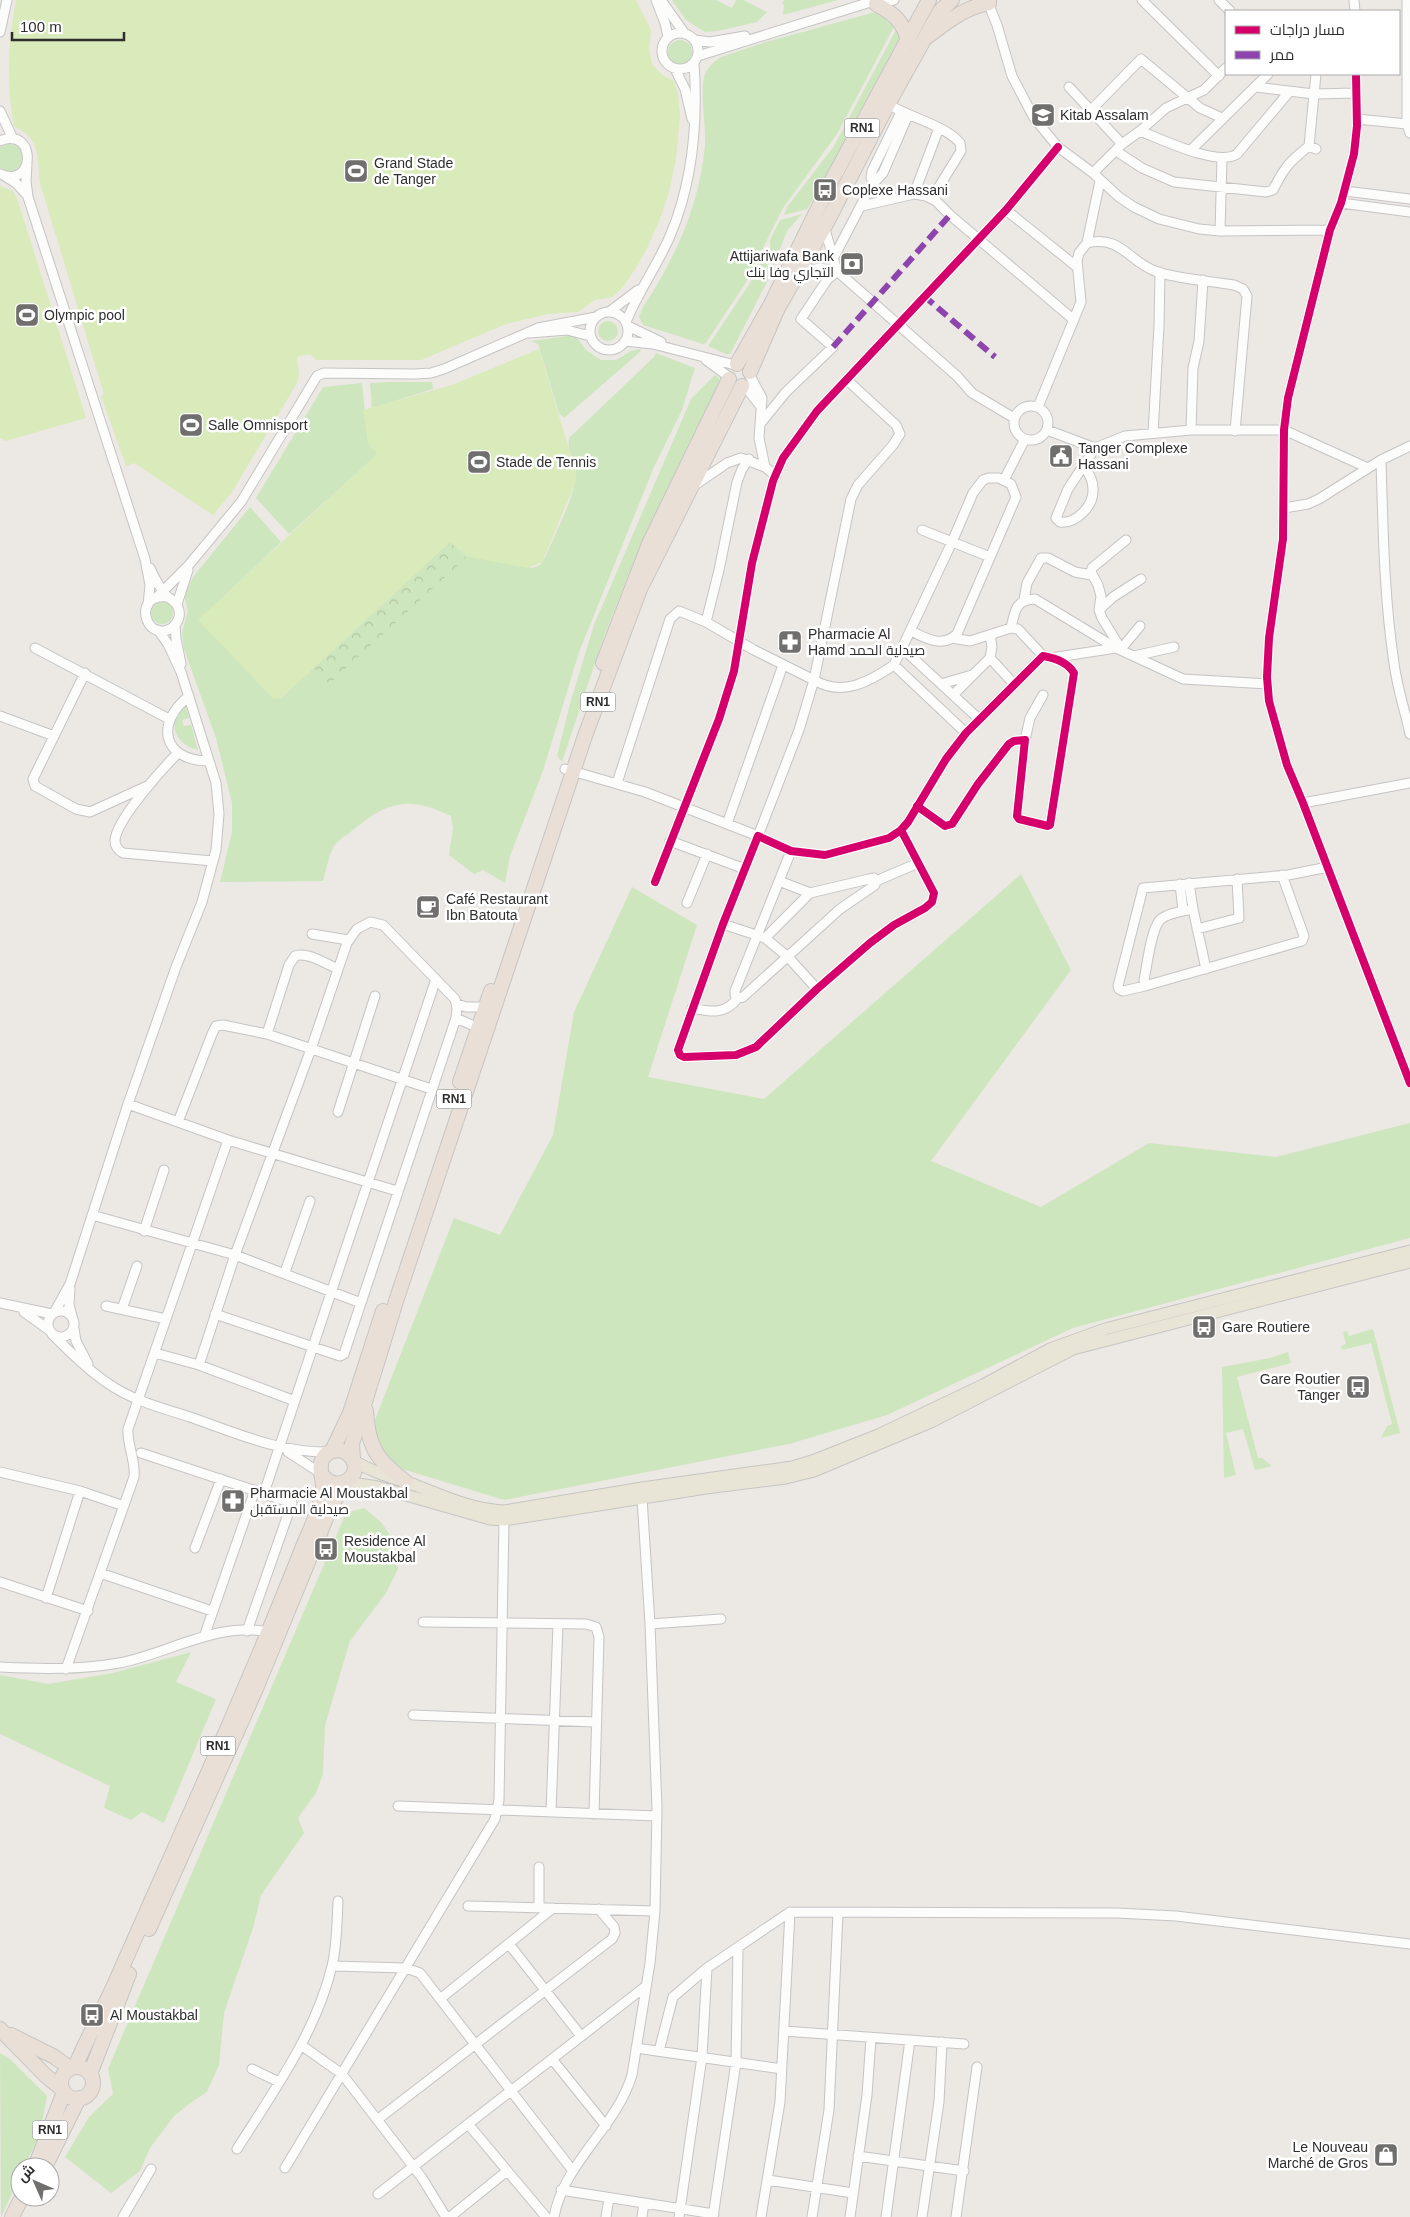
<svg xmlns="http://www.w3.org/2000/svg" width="1410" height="2217" viewBox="0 0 1410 2217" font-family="Arial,Cairo,sans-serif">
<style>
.grass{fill:#cee6be}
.forest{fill:url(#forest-crowns)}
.pitch{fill:#d9eabb}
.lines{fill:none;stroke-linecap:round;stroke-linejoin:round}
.minor-casing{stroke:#c5c4c5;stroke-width:11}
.major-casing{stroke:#c6c5c4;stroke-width:13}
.highway-casing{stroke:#c6c5c4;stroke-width:16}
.minor{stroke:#fcfcfb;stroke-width:9}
.major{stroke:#e8e4d6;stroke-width:11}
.highway{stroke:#eadfd6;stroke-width:14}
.quiet{stroke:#8e44ad;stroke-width:6;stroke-dasharray:12 6;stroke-linecap:butt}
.cycleway-casing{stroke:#fff;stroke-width:11}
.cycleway{stroke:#d6006c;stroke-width:8}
.labels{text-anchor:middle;stroke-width:5;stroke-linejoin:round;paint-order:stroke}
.shield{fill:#fff;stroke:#6d6d6d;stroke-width:1}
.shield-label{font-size:12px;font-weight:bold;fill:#2e2e2e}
.poi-label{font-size:14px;fill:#2e2e2e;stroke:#fff;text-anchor:start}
</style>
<defs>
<pattern id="forest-crowns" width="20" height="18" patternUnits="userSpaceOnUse" patternTransform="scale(1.25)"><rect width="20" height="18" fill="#cee6be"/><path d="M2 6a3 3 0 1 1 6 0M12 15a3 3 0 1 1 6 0" fill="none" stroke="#b1c6a4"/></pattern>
</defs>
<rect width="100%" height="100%" fill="#ece8e4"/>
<!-- grass -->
<path class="grass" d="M672 0H716L732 8 736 0H743L767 12 757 22 718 31 705 32 686 20Z
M784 0H838L783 15 784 5 782 4Z
M879 11 895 25 837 134 783 208 745 284 706 343 703 344 643 325 639 317 643 307C675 259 700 204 705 145 706 126 700 93 704 77 706 69 714 61 721 57L766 42Z
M897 28 903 36 827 181 820 188 807 209 784 215 787 207 834 146Z
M668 52a12 12 0 1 1 24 0a12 12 0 1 1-24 0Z
M9 144 18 146 24 155C22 164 21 170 10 172L0 168V147Z
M802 214 787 231 771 272 770 240 780 220Z
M768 248 767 275 768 280 730 354H726L708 346 752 280Z
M598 331a10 10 0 1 1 20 0a10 10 0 1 1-20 0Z
M575 335 586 350 601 360H616L631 351 640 349 641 351 564 418 559 413 538 344 531 341Z
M656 353 695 368 682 410 654 467 579 652 543 771 510 856 505 883 483 870 474 874 449 855 453 828 451 816C410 796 388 800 353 830 347 835 336 841 333 848 328 858 326 871 323 881L220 882 232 832V803L216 738 184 649 182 633 188 611 185 599 186 591 193 577 250 507 281 542 199 620 272 697 281 698 450 542 467 556 533 568 540 565 546 556C553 538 576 493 576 476 577 463 566 451 569 438L654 357Z
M715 375 719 378V382L642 541 604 636 562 762 557 756 571 700 594 625 691 399Z
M390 382H432L433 389 372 408 370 383Z
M362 383 368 441 378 454 289 534 256 498 323 387Z
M151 613a11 11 0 1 1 22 0a11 11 0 1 1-22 0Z
M185 703 189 718 182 720 184 726 191 725 198 750C185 747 172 737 175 721 176 715 181 708 185 703Z
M1021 874 1071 970 931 1161 1041 1207 1149 1143 1276 1157 1410 1123V1238L1073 1328 887 1415 789 1444 504 1500 402 1469 367 1440 454 1218 500 1235 553 1135 574 1012 632 887 697 925 648 1077 764 1099Z
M1373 1329 1400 1433 1381 1438 1387 1426 1392 1424 1371 1343 1342 1350 1341 1346 1346 1344 1343 1332 1347 1331 1349 1336Z
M1288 1352 1291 1363 1237 1377 1258 1458H1262L1272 1466 1255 1470 1243 1429 1226 1433 1236 1475 1224 1478 1222 1367 1270 1358Z
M364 1508 381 1522 395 1542 398 1569 386 1593 350 1641 325 1725 323 1774 316 1793 298 1818 304 1833 261 1895 253 1928 224 2013 219 2065 207 2092 193 2101 174 2116 150 2148 140 2171 111 2193 65 2157 89 2117 113 2094 108 2069 346 1513Z
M191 1652 176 1682 216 1699 164 1823 142 1812 131 1820 104 1808 110 1786 0 1734V1675L48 1684 113 1673Z
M0 2053 10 2059 47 2096 40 2134 24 2167H20V2177L1 2217Z"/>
<!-- forest -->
<path class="forest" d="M450 542 466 558 329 684 314 668Z"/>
<!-- pitch -->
<path class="pitch" d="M16 0H636L651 30 649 50 652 64 662 75 674 81 678 94 680 115 676 159 669 192 660 219 646 250 636 268 622 288 612 297 595 300 578 312 548 314 506 324 421 360H316L310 354 297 357 299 375 297 383 232 492 213 515 134 463 126 466 101 396 104 394 40 183C37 157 41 139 14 126 6 83 8 43 16 0Z
M0 186 13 191 18 201 86 418 5 441 0 438Z
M539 349 576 473 575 484 542 562 528 568 490 561 467 556 450 542 281 698 274 699 199 621 200 618 377 454 368 443 363 410 452 385Z"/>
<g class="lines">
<defs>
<path id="minor" d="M656 0 665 23 668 37
M661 0 685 34
M987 0 997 25 1012 76 1034 118 1058 147 1093 173 1119 197 1134 207 1159 219 1199 229 1220 231 1330 230
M1142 0 1219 76
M1219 0 1230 11
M1354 0 1355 11
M1407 0V124H1410
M875 4 894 0
M0 32 7 0
M662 51a18 18 0 1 1 36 0a18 18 0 1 1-36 0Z
M695 40 710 42 745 36
M698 56 877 0
M675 69 685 89 692 119
M1356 74 1357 126 1354 154 1341 203 1330 230 1288 398 1284 430 1283 539 1269 638 1267 677 1269 701 1287 765 1303 803 1410 1083
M1069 87 1122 144
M1256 87 1314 94 1355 93
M888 104C908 117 945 125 960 143L961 151 932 198
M1091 110 1141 59 1200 108 1222 118
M0 111 13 139
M1357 119 1407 124 1410 133
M1140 131C1161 139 1218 167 1237 154L1289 92
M0 141C36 125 37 190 0 174
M1309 146 1316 74
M1191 150 1268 74
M1116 151 1142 168 1174 182 1266 192 1273 190C1284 168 1289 162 1309 146L1316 149
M27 164 26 181 28 197 145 559 150 585 148 605
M1093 173 1122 144 1140 131 1166 108 1204 90 1226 68
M6 177 16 183 27 195
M874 181 871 178 872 171 901 112
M871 186 887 200
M1345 191 1410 199
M914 194 939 128
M1341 203 1410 212
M862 206 914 194 926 196 936 201 950 215 1074 320
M1006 210 1077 267
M824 226 837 271
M1220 231 1222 159
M1087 243 1100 181
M834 257 871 186 883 173 908 115
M798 273 820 268 837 271 957 376 972 393 1014 418
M590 331a19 19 0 1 1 38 0a19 19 0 1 1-38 0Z
M609 312 638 290
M626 322C638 292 657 266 670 236 693 182 698 121 694 63
M628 326 661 342
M530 333 567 330 590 336
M625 341 653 344 735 365
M706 360 729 377
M750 376 762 398 759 438 765 467
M847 380 896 425 900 434 893 445 858 485 851 499 814 680C842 697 869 682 894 665L966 733
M744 385 761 407
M1014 423a17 17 0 1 1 34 0a17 17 0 1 1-34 0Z
M1038 407 1081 302 1077 261 1079 253 1087 243C1121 235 1128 261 1155 271 1176 279 1211 281 1234 285L1243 289 1247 296 1235 431
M760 424 786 392 833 347 801 319 827 280 837 271
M1047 430 1095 448
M1191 430 1193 368 1199 341 1203 280
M1153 433 1159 326 1160 272
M1381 460C1383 528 1384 597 1394 663 1397 687 1405 711 1410 734
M1084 467C1089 473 1093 481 1093 489 1094 506 1076 524 1060 522L1056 518 1068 489 1095 448 1125 436 1191 430H1284L1368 468
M1004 480 1025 439
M692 487 727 463 741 458 765 467 776 476
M1284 508 1308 504 1319 499 1381 460 1410 446
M922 530 990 557
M1126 540 1092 568 1091 572 1098 585 1101 596 1099 610 1102 618 1121 649 1140 626
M150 568C154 577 159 587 166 595 169 599 174 600 177 605 179 609 180 613 179 617 178 622 175 626 170 629 145 642 132 593 167 597
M156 598 188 566 241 502 317 376 324 373 415 374 431 373 444 369 538 328 596 317
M1024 600 1027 583 1041 558H1048L1075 572 1092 575
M177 604 188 570
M1099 610 1113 597 1141 579
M706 622 719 570 737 482 742 469 749 459
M175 625 176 639 181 664
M1011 628C1015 611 1015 600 1035 599L1116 648
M952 638 970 641 1011 628 1018 629 1043 656
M35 648 169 719
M902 648 979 719
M1134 656 1174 647
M990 658 1014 684
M1051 658 1116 648 1183 679 1268 684
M894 665 952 542 973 493 983 480 989 478H999L1011 484 1016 497 957 634C943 648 927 639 911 631
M85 673 33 779 35 786 76 809 90 812 147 786
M941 684 972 675
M953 695 990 658 992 647 990 635
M189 696C155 723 162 760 208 761
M0 716 54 736
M1025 740 1030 718 1043 695
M178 753C163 768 115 821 115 841 115 846 118 850 123 853L213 861
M565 769 645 792 758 836 799 730 814 680 754 650 706 622 679 611 670 619 617 783
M1303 803 1410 783
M727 824 783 665
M901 830 934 893 932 902 925 908 894 925 870 943 817 989 756 1047 736 1055 684 1057 680 1055 678 1050 723 924 758 836 791 851 825 855 889 838 901 830 908 822 946 759 966 733 1043 656C1055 658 1068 663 1074 673L1050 825 1048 826 1019 819 1017 816 1025 740 1014 741 1009 744 978 784 952 824 945 826 917 806
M670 841 745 869
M791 851 735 991V995L738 998 743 997 840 909 875 885 876 881 918 863
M1282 875 1304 936 1302 941 1145 986 1123 991 1119 989 1118 986 1143 888 1288 875 1328 867
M779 881 810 893 869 879 874 878 876 881
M655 882 719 719 734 671 752 563 773 481 783 458 817 411 1006 210 1058 147
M1189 883 1193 909
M1180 884 1183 911
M687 903 707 854
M723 924 765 938 788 957 817 989
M1197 929 1239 918 1237 879
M312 934 348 940
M765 938 810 893
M338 969C326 964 307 951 295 956L289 965 267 1034 431 1089
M1145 986 1144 980C1147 966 1151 929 1160 920 1167 913 1184 911 1193 909L1206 969
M457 1004 466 1007H485
M692 1008C711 1012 725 1015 738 998
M128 1104 228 1140 397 1191
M338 1112 375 996
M178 1122 212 1034 216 1026 223 1025 267 1034
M92 1215 235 1255 361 1303
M144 1231 164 1170
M285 1272 310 1201
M70 1289 69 1305 72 1316
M0 1303 52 1314
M106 1306 166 1319
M122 1309 137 1266
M48 1324a13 13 0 1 1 26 0a13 13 0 1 1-26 0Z
M24 1312 49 1330
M54 1313 70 1284 128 1104 176 967 202 902 216 850 219 814 216 783 181 672 168 644 158 630
M215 1314 340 1356 344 1354 456 1018
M74 1329 76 1341 88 1364
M52 1334C71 1353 92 1374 115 1388 138 1402 165 1409 190 1417 236 1433 280 1453 329 1452
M155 1353 199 1365 235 1255 311 1049 347 943 357 929 370 922 383 925 455 999 457 1008 456 1018 483 1030
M199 1365 295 1401
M288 1452 322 1474
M141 1453 292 1503 247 1631
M0 1472 80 1491 124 1506
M264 1493 436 979
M195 1548 221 1479
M100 1573 212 1611
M0 1582 88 1611
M46 1598 80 1491
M423 1622 586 1624 596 1627 599 1637 594 1814
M650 1624 721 1619
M205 1634 255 1490
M0 1667C40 1669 79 1670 119 1663 168 1654 221 1619 272 1633
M66 1669 134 1477C136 1461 127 1446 128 1429L228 1140
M413 1715 596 1722
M398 1806 657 1816
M551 1812 558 1624
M468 1906 655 1911
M539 1908V1867
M509 1944 581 2036
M332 1966 406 1968 420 1973 573 2171
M440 1999 553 1908
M784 2031 964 2044
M301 2045 342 2074 422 2178 446 2217
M636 2048 782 2069
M659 2051 673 1997 707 1968 790 1912 1117 1913 1176 1916 1410 1944
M552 2059 606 2126
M252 2069 279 2082
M377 2120 612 1939 615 1933 614 1927 599 1909
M468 2124 546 2217
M237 2149C273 2092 316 2033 332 1966 337 1946 337 1922 338 1901
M858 2156 964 2171
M285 2168 495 1819 499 1800 504 1520
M768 2180 853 2193
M561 2190 714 2214
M378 2194 646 1986
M123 2217 151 2169
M450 2217 507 2171
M554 2217C564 2162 616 2128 632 2075L650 1963 655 1911 657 1808 650 1624 642 1498
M606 2217 609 2198
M642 2217 644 2203
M679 2217 702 2057 707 1968
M713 2217 736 2062 738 1948
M761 2217 780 2102 790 1912
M812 2217 829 2110 838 1913
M850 2217 867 2095 871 2038
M886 2217 910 2040
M922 2217 939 2102 942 2042
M956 2217 977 2067"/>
<path id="major" d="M354 1461C374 1473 394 1478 415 1485 443 1496 473 1510 504 1511L642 1488 792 1467 812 1461 878 1435 983 1385 1050 1349 1105 1329 1410 1251
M345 1482 378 1487 490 1519 504 1520 706 1488 786 1478 814 1471 931 1422 1073 1349 1410 1262"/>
<path id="highway" d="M876 4C893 13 904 22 908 41
M927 37C947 22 965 7 989 3V0
M737 364 771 304 833 178 929 0
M750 372 778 308 826 224 888 104 940 11 952 0
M603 663 649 544 729 379
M460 1082 491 991
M366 1411C368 1448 377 1460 406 1482
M332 1451 350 1413 383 1311
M353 1459 352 1444 397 1298 586 733 640 589 742 386
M149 1929 255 1691 329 1511 344 1483
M0 2029 46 2076 62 2089
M11 2035 53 2056 70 2068
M75 2067C87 2038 103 2010 116 1981 178 1840 243 1698 300 1554 308 1533 320 1512 323 1490 324 1480 318 1469 322 1460 327 1449 342 1447 350 1456 366 1472 340 1496 323 1476
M61 2083a16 16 0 1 1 32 0a16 16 0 1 1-32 0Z
M90 2074 129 1974
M35 2167 64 2092
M45 2167 79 2098
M12 2217 22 2197"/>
</defs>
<!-- minor casing -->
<use href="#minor" class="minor-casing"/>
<!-- major casing -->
<use href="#major" class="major-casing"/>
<!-- highway casing -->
<use href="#highway" class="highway-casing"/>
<!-- minor -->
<use href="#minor" class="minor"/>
<!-- major -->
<use href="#major" class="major"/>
<!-- highway -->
<use href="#highway" class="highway"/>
<!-- quiet -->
<path class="quiet" d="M924 296 995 357
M833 347 950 215"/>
<defs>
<path id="cycleway" d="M1356 74 1357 126 1354 154 1341 203 1330 230 1288 398 1284 430 1283 539 1269 638 1267 677 1269 701 1287 765 1303 803 1410 1083
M901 830 934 893 932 902 925 908 894 925 870 943 817 989 756 1047 736 1055 684 1057 680 1055 678 1050 723 924 758 836 791 851 825 855 889 838 901 830 908 822 946 759 966 733 1043 656C1055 658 1068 663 1074 673L1050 825 1048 826 1019 819 1017 816 1025 740 1014 741 1009 744 978 784 952 824 945 826 917 806
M655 882 719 719 734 671 752 563 773 481 783 458 817 411 1006 210 1058 147"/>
</defs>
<!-- cycleway casing -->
<use href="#cycleway" class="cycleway-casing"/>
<!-- cycleway -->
<use href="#cycleway" class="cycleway"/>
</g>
<!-- icons -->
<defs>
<symbol id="school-square" viewBox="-11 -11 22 22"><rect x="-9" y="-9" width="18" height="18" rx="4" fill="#706f6e" stroke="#fff"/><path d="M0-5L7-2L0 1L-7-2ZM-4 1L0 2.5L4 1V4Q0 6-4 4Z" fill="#fff"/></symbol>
<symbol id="stadium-square" viewBox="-11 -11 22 22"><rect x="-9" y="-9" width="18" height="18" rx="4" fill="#706f6e" stroke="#fff"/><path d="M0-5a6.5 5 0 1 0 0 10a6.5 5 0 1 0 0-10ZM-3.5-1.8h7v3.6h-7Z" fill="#fff"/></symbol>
<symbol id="bus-square" viewBox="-11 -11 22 22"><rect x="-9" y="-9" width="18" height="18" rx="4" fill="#706f6e" stroke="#fff"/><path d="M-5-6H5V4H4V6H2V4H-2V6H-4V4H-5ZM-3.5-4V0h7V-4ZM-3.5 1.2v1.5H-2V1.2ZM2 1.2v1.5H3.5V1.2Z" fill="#fff"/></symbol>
<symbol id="bank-square" viewBox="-11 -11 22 22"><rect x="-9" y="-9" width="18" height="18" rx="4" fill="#706f6e" stroke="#fff"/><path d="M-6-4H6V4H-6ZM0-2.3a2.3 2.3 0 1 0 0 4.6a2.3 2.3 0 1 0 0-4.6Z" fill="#fff"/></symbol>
<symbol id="civic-square" viewBox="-11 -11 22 22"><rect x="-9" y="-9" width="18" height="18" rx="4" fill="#706f6e" stroke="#fff"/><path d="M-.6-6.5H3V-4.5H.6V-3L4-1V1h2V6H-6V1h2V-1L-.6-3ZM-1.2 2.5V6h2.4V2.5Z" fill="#fff"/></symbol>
<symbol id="pharmacy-square" viewBox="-11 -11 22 22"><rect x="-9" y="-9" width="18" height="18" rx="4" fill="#706f6e" stroke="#fff"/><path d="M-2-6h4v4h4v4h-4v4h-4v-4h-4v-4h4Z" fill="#fff"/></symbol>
<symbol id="cafe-square" viewBox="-11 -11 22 22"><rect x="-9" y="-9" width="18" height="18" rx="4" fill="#706f6e" stroke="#fff"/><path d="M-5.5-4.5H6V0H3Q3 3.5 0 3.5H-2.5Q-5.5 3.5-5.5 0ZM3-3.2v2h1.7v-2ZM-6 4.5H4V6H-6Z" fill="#fff"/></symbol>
<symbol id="shop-square" viewBox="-11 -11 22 22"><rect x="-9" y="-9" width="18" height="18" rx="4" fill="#706f6e" stroke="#fff"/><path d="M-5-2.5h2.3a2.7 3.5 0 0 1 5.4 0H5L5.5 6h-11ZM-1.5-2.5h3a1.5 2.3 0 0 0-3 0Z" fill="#fff"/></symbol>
</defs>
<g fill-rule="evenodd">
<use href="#school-square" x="1029" y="101" width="28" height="28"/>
<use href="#stadium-square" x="342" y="157" width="28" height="28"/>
<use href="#bus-square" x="811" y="176" width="28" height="28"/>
<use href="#bank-square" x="838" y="250" width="28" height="28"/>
<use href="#stadium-square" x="13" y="301" width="28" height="28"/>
<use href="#stadium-square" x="177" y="411" width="28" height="28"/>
<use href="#civic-square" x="1047" y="442" width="28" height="28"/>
<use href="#stadium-square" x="465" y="448" width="28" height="28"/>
<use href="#pharmacy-square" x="776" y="628" width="28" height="28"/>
<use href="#cafe-square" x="414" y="893" width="28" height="28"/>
<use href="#bus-square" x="1190" y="1313" width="28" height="28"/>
<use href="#bus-square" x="1344" y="1373" width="28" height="28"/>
<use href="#pharmacy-square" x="219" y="1487" width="28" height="28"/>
<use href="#bus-square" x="312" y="1535" width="28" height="28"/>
<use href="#bus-square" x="78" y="2001" width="28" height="28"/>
<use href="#shop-square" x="1372" y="2141" width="28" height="28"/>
</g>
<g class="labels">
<!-- shield labels -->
<g class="shield">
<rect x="844.5" y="118.5" width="35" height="19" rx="4"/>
<rect x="580.5" y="692.5" width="35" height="19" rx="4"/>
<rect x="436.5" y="1089.5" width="35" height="19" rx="4"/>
<rect x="200.5" y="1736.5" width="35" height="19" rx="4"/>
<rect x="32.5" y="2120.5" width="35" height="19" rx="4"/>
</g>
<g class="shield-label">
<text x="862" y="132">RN1</text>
<text x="598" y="706">RN1</text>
<text x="454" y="1103">RN1</text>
<text x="218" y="1750">RN1</text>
<text x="50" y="2134">RN1</text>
</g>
<!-- poi labels -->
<g class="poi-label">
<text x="1060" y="120">Kitab Assalam</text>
<text x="374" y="168">Grand Stade<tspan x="374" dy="16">de Tanger</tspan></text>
<text x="842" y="195">Coplexe Hassani</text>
<text x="834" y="261" text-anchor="end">Attijariwafa Bank<tspan x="834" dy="16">التجاري وفا بنك</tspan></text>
<text x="44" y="320">Olympic pool</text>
<text x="208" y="430">Salle Omnisport</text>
<text x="1078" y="453">Tanger Complexe<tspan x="1078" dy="16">Hassani</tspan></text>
<text x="496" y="467">Stade de Tennis</text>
<text x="808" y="639">Pharmacie Al<tspan x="808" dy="16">Hamd صيدلية الحمد</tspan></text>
<text x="446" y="904">Café Restaurant<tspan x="446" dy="16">Ibn Batouta</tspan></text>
<text x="1222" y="1332">Gare Routiere</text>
<text x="1340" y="1384" text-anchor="end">Gare Routier<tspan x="1340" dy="16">Tanger</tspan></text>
<text x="250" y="1498">Pharmacie Al Moustakbal<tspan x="250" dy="16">صيدلية المستقبل</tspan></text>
<text x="344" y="1546">Residence Al<tspan x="344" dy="16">Moustakbal</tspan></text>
<text x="110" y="2020">Al Moustakbal</text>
<text x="1368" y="2152" text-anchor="end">Le Nouveau<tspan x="1368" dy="16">Marché de Gros</tspan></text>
</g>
</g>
<!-- legend -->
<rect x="1225" y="10" width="175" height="65" fill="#ffffff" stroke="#ababab"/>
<rect x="1235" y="26" width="25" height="8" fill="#d6006c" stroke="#ababab"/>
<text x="1270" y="35" font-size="15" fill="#2e2e2e">مسار دراجات</text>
<rect x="1235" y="51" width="25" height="8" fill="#8e44ad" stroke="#ababab"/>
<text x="1270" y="60" font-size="15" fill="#2e2e2e">ممر</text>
<!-- north arrow -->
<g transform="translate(35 2182) rotate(315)"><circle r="24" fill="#ffffff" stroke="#ababab"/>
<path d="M0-4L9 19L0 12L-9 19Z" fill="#706f6e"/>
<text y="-8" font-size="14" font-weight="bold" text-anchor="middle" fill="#2e2e2e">ش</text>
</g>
<!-- scale -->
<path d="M12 32v8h112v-8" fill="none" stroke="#2e2e2e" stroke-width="2.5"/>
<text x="20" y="32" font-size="15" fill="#2e2e2e" stroke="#ffffff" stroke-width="4" paint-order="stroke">100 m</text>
</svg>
